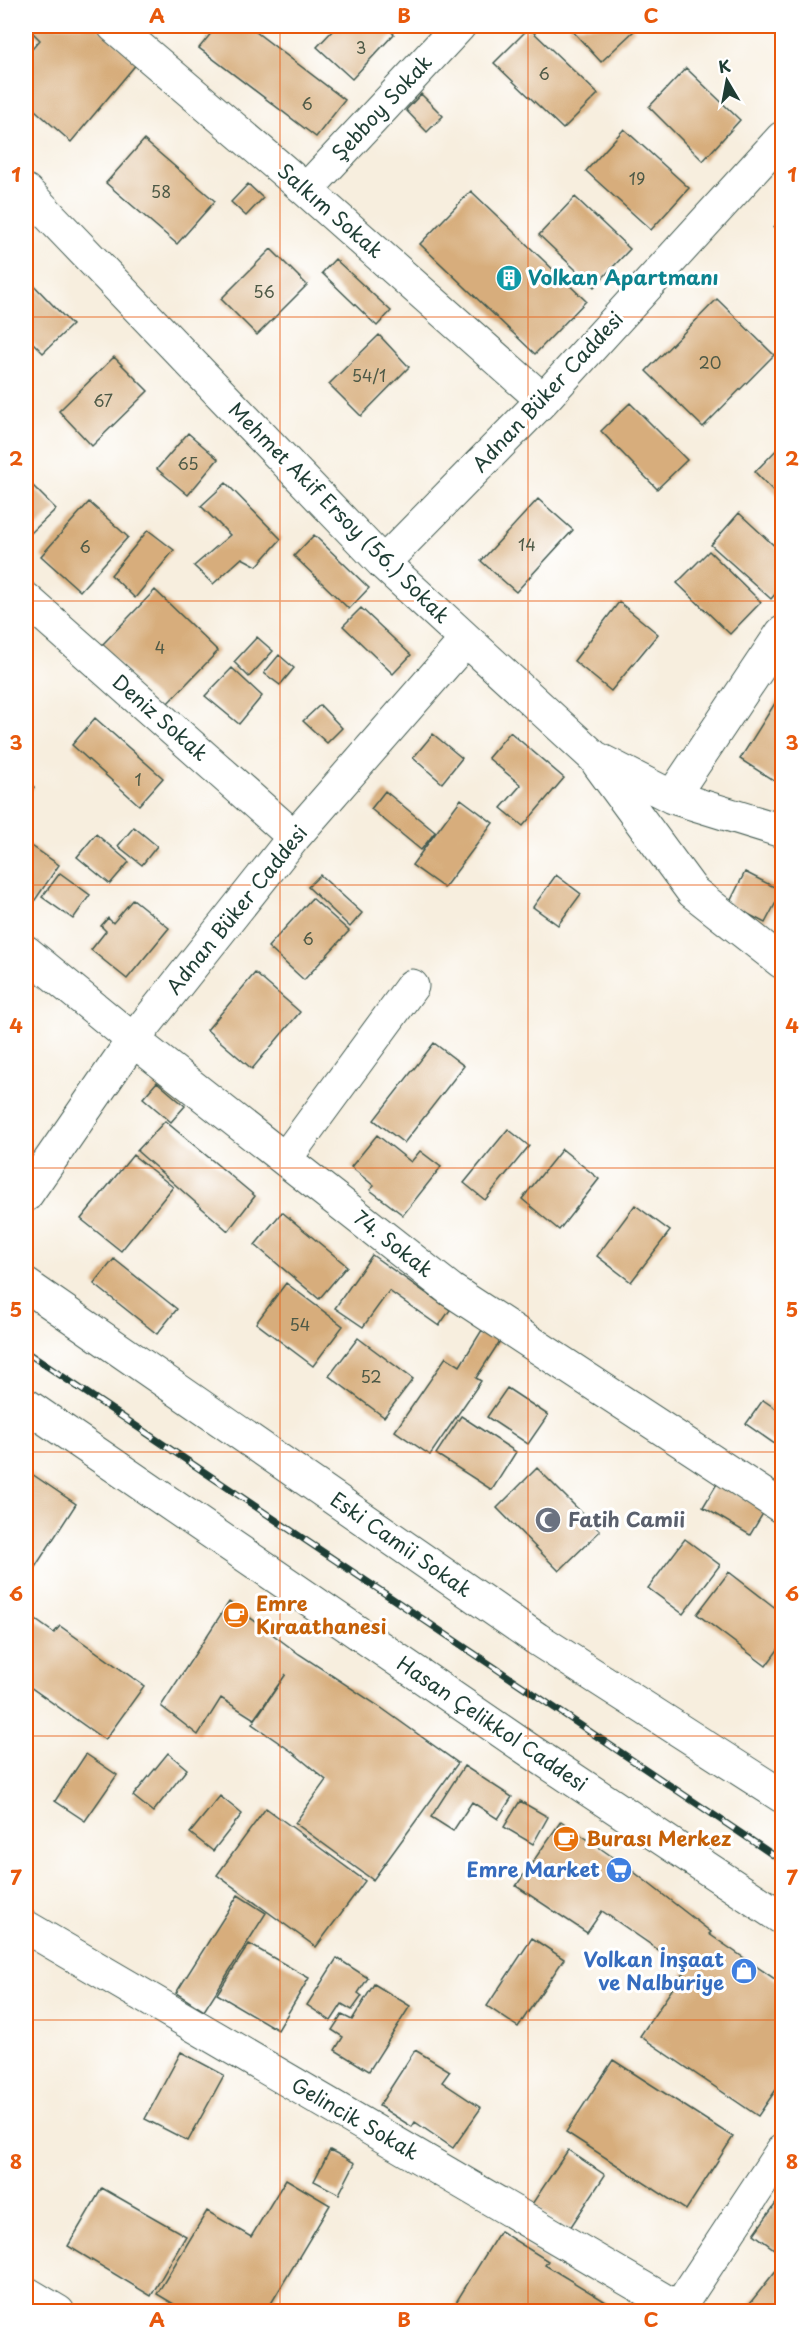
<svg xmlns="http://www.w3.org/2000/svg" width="808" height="2337" viewBox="0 0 808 2337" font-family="'Playpen Sans',sans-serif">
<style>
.building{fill:#d7ad7c}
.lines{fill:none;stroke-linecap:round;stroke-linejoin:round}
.minor-casing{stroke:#3f584e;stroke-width:35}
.major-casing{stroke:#3f584e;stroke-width:35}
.minor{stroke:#fff;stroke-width:33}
.major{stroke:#fff;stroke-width:33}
.rail-casing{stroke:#1f3d34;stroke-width:7}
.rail{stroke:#fff;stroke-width:4.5;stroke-dasharray:14;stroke-linecap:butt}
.grid{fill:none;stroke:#e8590c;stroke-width:1.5;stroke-opacity:0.55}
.labels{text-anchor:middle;stroke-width:6;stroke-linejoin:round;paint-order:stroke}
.number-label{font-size:16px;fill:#4d5946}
.street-label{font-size:20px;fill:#1f3d34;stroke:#fff}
.culture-label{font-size:20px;font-weight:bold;fill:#0d838f;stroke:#fff;text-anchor:start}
.worship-label{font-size:20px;font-weight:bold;fill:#5b616d;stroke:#fff;text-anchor:start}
.food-label{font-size:20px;font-weight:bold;fill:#c56008;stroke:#fff;text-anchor:start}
.shop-label{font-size:20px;font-weight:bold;fill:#366cbe;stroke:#fff;text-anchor:end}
.neatline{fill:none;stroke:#e8590c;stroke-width:2}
.grid-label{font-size:20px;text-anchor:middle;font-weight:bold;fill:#e8590c}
</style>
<rect width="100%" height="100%" fill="#fff"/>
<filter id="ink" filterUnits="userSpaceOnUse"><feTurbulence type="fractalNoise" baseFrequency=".0167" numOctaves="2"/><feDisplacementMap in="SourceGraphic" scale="12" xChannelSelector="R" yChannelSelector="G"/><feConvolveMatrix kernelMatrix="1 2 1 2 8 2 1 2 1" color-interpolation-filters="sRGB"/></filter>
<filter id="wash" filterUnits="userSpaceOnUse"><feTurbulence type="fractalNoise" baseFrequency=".008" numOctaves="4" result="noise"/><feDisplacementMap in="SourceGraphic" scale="24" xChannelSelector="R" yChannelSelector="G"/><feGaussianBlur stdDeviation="1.35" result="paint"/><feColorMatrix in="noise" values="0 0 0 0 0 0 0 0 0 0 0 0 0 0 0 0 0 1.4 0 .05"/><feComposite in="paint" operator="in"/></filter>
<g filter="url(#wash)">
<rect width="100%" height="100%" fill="#f7eede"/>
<g id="blocks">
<!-- building -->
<path class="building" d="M26 26H96L138 62 71 142 26 102V56L40 40Z
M217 26H248L345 100 316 137 199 48Z
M337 26H384L394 34 352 79 317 47Z
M568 26H631L635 30 601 62Z
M529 28 598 94 563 129 494 63Z
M686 68 740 120 703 161 649 107Z
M421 94 443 116 427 132 406 110Z
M624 129 689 188 651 230 586 171Z
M144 140 215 201 177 244 106 183Z
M248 184 263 198 246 216 231 202Z
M471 191 586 301 535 354 420 244Z
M575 197 630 249 594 287 539 235Z
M782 218V235L774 227Z
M271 249 307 285 257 335 221 299Z
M335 259 391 311 377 326 322 273Z
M26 277 72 325 43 353 26 336Z
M717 299 774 355 703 427 646 371Z
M379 335 409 367 361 416 329 384Z
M114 357 148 391 92 446 59 411Z
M630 403 687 460 657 489 601 431Z
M188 433 218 459 188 495 157 469Z
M782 444V500L755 472Z
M26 479 56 509 31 533 26 528Z
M226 483 281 539 257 566 242 558 213 584 194 566 230 535 201 506Z
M538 499 573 530 516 592 481 561Z
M89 502 128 537 80 591 41 556Z
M739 513 782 553V586L771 599 711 545Z
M148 530 174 550 135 598 111 575Z
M314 535 369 588 349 609 294 556Z
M709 551 761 602 730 634 677 583Z
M155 590 218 651 165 706 101 646Z
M619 602 658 634 611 691 574 661Z
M361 608 411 655 393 674 343 626Z
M257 637 273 651 249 677 234 662Z
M279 655 294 668 280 685 264 673Z
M232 668 262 696 239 724 205 696Z
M777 700 782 703V786L740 759Z
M320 705 342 728 327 743 303 721Z
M95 718 163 778 139 805 72 745Z
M510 732 564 778 523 826 501 808 521 785 488 758Z
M433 734 462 758 442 783 413 758Z
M26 780 34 787 26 797Z
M385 791 435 832 421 850 371 809Z
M461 799 493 823 444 888 412 865Z
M134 827 157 846 142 865 118 846Z
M96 834 129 862 110 884 77 857Z
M26 842 59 865 33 903 26 898Z
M745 872 782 891 765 923 729 904Z
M60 873 90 895 73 919 42 897Z
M320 875 362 913 350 927 308 887Z
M556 875 581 894 558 925 533 907Z
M312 898 349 931 304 980 268 947Z
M133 899 169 928 127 979 91 950 106 931 101 926 108 918 113 923Z
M255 973 300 1012 252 1069 207 1030Z
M434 1043 464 1066 404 1143 374 1120Z
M157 1082 185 1106 171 1122 143 1098Z
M165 1121 255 1196 228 1231 137 1151Z
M508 1129 529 1146 485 1200 464 1183Z
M377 1135 411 1162 420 1151 441 1167 403 1215 370 1190 374 1186 351 1167Z
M562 1149 599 1179 559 1230 522 1199Z
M133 1155 173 1187 121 1251 81 1219Z
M635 1205 670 1231 631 1282 597 1256Z
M282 1212 347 1266 319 1299 255 1245Z
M372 1255 450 1310 439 1326 389 1291 363 1327 335 1308Z
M114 1259 177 1309 157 1334 94 1284Z
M286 1283 343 1326 313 1366 256 1323Z
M482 1330 500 1341 476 1378 481 1381 430 1455 395 1431 446 1357 460 1366Z
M358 1338 413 1379 384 1417 329 1376Z
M507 1388 548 1415 528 1444 487 1417Z
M763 1400 782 1413V1449L746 1424Z
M461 1416 516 1452 492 1490 436 1454Z
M537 1468 600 1531 559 1571 497 1508Z
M26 1470 76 1504 26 1581Z
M718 1482 765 1510 750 1535 703 1507Z
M685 1539 720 1565 683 1614 648 1588Z
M729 1572 782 1613V1644L766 1666 697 1614Z
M229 1602 299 1654 380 1707 458 1763 373 1880 295 1823 326 1780 291 1751 252 1724 286 1674 254 1719 221 1698 198 1735 161 1706Z
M26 1613 54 1633 60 1626 144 1686 105 1740 26 1684Z
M168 1753 187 1769 153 1812 133 1796Z
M86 1754 117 1775 85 1821 55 1801Z
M464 1766 512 1797 498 1819 472 1802 453 1831 431 1817Z
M220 1796 242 1814 213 1851 190 1833Z
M520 1801 548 1817 533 1844 504 1827Z
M266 1808 365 1881 316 1947 217 1875Z
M561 1821 630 1869 711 1932 709 1934 782 1984V2081L758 2116 640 2036 686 1969 602 1911 587 1933 516 1886Z
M238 1895 266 1913 204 2011 176 1993Z
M532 1938 564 1959 518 2027 487 2006Z
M249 1944 309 1978 278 2030 217 1994Z
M337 1958 368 1978 358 1993 362 1996 352 2010 342 2004 331 2021 307 2005Z
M374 1984 410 2006 369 2071 335 2050 343 2037 332 2030 342 2015 352 2020Z
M415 2050 450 2071 442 2082 481 2108 453 2148 415 2122 412 2127 379 2106Z
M181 2052 224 2075 188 2141 145 2119Z
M613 2060 733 2137 686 2210 566 2132Z
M330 2150 355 2163 339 2194 314 2181Z
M568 2150 605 2175 570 2228 532 2204Z
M286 2179 330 2205 266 2312H187L157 2294 207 2211 251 2237Z
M102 2188 186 2236 151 2296 68 2246Z
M782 2195V2255L754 2234Z
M500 2231 548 2261 545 2265 611 2305 606 2312H522L518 2309 516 2312H467L455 2304Z
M782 2263V2312H766L750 2303Z"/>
</g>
</g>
<g filter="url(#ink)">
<use href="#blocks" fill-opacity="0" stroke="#3f584e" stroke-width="1.5"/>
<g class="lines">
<defs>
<path id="minor" d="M114 26 306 190 543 400
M306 190 459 26
M26 191 383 563 594 757 672 797 782 831
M383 563 543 400 782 138
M26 599 294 837
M598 763 693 892 782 962
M672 797 782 633
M26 952 133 1040 451 1290 782 1507
M285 1159 412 986
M26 1195 133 1040 294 837 466 640
M26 1285 537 1639 782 1796
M26 1927 684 2312
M26 2293 58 2312
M676 2312 782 2151"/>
<path id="major" d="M26 1405 532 1752 782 1918"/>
</defs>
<!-- minor casing -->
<use href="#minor" class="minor-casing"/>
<!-- major casing -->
<use href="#major" class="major-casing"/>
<!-- minor -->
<use href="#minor" class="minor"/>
<!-- major -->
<use href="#major" class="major"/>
<defs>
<path id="rail" d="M26 1352 782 1861"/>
</defs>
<!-- rail casing -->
<use href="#rail" class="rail-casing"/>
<!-- rail -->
<use href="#rail" class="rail"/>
</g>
</g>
<!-- grid -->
<path class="grid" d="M280 26V2312M528 26V2312M26 317H782M26 601H782M26 885H782M26 1168H782M26 1452H782M26 1736H782M26 2020H782"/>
<!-- icons -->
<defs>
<symbol id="building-disc" viewBox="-11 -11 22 22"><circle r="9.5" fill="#0f9aa8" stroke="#fff"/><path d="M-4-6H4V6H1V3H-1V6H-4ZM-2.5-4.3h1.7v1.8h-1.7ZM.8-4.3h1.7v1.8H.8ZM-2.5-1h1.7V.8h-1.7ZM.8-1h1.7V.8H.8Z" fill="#fff"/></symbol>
<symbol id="mosque-disc" viewBox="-11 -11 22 22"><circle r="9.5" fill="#6b7280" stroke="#fff"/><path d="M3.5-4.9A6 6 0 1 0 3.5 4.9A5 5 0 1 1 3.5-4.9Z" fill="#fff"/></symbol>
<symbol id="cafe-disc" viewBox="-11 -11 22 22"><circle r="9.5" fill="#e8710a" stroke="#fff"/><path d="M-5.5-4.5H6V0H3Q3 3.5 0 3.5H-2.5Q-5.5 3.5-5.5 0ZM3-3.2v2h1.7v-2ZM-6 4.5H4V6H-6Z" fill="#fff"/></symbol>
<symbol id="supermarket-disc" viewBox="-11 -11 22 22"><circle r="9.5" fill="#3f7fe0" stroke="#fff"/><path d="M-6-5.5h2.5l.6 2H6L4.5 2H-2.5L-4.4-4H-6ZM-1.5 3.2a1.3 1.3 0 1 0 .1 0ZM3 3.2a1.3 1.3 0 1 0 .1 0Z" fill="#fff"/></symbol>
<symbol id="shop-disc" viewBox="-11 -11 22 22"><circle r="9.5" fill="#3f7fe0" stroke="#fff"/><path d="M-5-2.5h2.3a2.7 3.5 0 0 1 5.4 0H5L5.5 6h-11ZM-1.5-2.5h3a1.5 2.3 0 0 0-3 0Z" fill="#fff"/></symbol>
</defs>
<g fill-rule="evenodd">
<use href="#building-disc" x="494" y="263" width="30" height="30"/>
<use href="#mosque-disc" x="533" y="1505" width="30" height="30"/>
<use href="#cafe-disc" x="221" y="1600" width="30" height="30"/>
<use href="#cafe-disc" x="551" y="1824" width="30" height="30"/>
<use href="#supermarket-disc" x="604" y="1855" width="30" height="30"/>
<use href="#shop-disc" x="729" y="1956" width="30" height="30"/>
</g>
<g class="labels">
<!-- number labels -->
<g class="number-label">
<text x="361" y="54">3</text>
<text x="544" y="80">6</text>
<text x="307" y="110">6</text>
<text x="637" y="185">19</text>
<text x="161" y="198">58</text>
<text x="264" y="298">56</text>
<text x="710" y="369">20</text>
<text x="369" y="382">54/1</text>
<text x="103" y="407">67</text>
<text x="188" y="470">65</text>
<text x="527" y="551">14</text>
<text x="85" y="553">6</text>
<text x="160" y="654">4</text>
<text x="138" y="786">1</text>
<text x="308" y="945">6</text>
<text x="300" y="1331">54</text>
<text x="371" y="1383">52</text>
</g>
<!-- street labels -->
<g class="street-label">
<text transform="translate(382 108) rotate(-47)" y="7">Şebboy Sokak</text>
<text transform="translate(330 211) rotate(41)" y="7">Salkım Sokak</text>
<text transform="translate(548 392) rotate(-47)" y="7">Adnan Büker Caddesi</text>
<text transform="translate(339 513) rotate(45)" y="7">Mehmet Akif Ersoy (56.) Sokak</text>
<text transform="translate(160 718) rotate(41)" y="7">Deniz Sokak</text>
<text transform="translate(237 910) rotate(-51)" y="7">Adnan Büker Caddesi</text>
<text transform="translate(393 1244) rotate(38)" y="7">74. Sokak</text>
<text transform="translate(401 1545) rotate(35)" y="7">Eski Camii Sokak</text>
<text transform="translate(492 1724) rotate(34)" y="7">Hasan Çelikkol Caddesi</text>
<text transform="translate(355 2119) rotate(30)" y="7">Gelincik Sokak</text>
</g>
<!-- culture labels -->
<g class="culture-label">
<text x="528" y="285">Volkan Apartmanı</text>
</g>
<!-- worship labels -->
<g class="worship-label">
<text x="568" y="1527">Fatih Camii</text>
</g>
<!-- food labels -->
<g class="food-label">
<text x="256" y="1611">Emre<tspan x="256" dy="23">Kıraathanesi</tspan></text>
<text x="586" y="1846">Burası Merkez</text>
</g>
<!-- shop labels -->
<g class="shop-label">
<text x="600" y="1877">Emre Market</text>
<text x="724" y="1967">Volkan İnşaat<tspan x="724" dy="23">ve Nalburiye</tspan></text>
</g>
</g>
<!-- margin -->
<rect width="808" height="2337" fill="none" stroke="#fff" stroke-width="66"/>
<!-- north arrow -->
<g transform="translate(727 81) rotate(350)" stroke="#ffffff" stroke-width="4.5" paint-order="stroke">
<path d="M0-4.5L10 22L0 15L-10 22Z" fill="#1f3d34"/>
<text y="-9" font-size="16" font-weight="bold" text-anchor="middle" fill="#1f3d34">K</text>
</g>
<rect x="33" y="33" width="742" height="2271" class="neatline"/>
<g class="grid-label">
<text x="157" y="23">A</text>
<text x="404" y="23">B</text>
<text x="651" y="23">C</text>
<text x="16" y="182">1</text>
<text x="792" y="182">1</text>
<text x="16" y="466">2</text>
<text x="792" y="466">2</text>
<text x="16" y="750">3</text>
<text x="792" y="750">3</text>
<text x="16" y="1033">4</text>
<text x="792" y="1033">4</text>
<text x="16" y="1317">5</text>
<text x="792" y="1317">5</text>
<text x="16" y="1601">6</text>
<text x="792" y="1601">6</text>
<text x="16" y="1885">7</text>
<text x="792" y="1885">7</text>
<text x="16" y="2169">8</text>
<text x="792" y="2169">8</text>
<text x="157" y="2327">A</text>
<text x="404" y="2327">B</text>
<text x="651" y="2327">C</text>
</g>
</svg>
